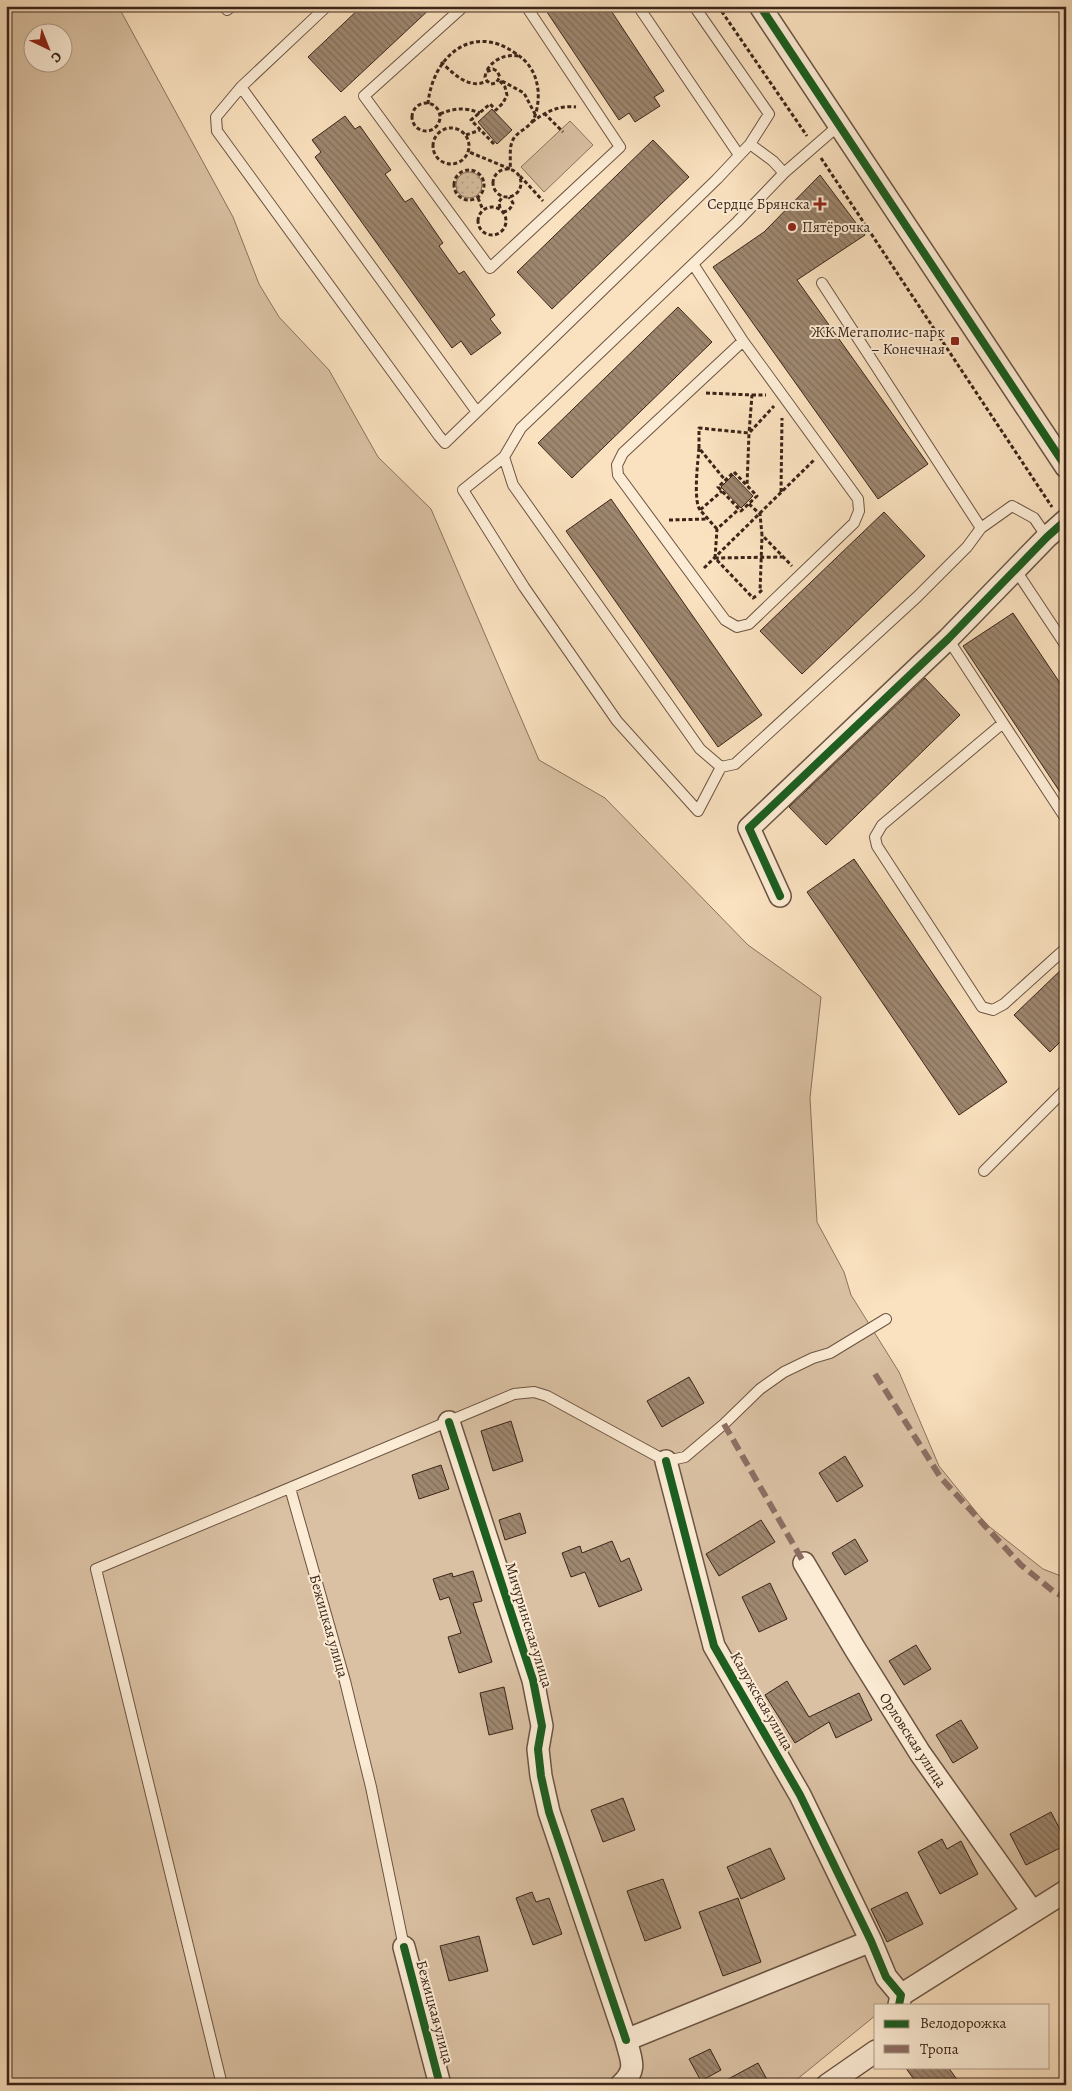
<svg xmlns="http://www.w3.org/2000/svg" width="1072" height="2091" viewBox="0 0 1072 2091" font-family="Alegreya,serif">
<style>
.park{fill:url(#park-dots);stroke:#8a735e}
.garden{fill:#dac1a3;stroke:#8a735e;fill-rule:evenodd}
.building{fill:url(#building-back-hatch);stroke:#3b2519}
.lines{fill:none;stroke-linecap:round;stroke-linejoin:round}
.service-casing{stroke:#6b5442;stroke-width:12}
.minor-casing{stroke:#6b5442;stroke-width:24}
.path{stroke:#3b2519;stroke-width:3;stroke-dasharray:4 2.5;stroke-linecap:butt}
.service{stroke:#fcecd5;stroke-width:10}
.minor{stroke:#fcecd5;stroke-width:21}
.quiet{stroke:#8d6e63;stroke-width:6;stroke-dasharray:12 6;stroke-linecap:butt}
.cycleway-casing{stroke:#fcecd5;stroke-width:11}
.cycleway{stroke:#1b5e20;stroke-width:8}
.poi-dot{fill:#8f2418;stroke:#fcecd5;stroke-width:2}
.labels{text-anchor:middle;stroke-width:4;stroke-linejoin:round;paint-order:stroke}
.poi-label{font-size:15px;fill:#3b2519;stroke:#fcecd5;text-anchor:end}
.street-label{font-size:15px;fill:#3b2519;stroke:#fcecd5}
</style>
<defs>
<pattern id="park-dots" width="8" height="8" patternUnits="userSpaceOnUse" patternTransform="scale(1.25)"><rect width="8" height="8" fill="#dac1a3"/><path d="M2 2h.1M6 6h.1" fill="none" stroke="#bca68c" stroke-width="1.8" stroke-linecap="round"/></pattern>
<pattern id="building-back-hatch" width="6" height="6" patternUnits="userSpaceOnUse" patternTransform="scale(1.25)"><rect width="6" height="6" fill="#9e876f"/><path d="M-1 5l2 2M0 0l6 6M5-1l2 2" fill="none" stroke="#826e5a"/></pattern>
</defs>
<rect width="100%" height="100%" fill="#fae1bf"/>
<filter id="stains"><feTurbulence type="fractalNoise" baseFrequency=".004" numOctaves="4"/><feColorMatrix values="0 0 0 0 .2 0 0 0 0 .09 0 0 0 0 .02 0 0 0 .5 -.17"/></filter>
<radialGradient id="worn" r=".72"><stop offset=".6" stop-color="#630" stop-opacity="0"/><stop offset="1" stop-color="#630" stop-opacity=".3"/></radialGradient>
<!-- park -->
<path class="park" d="M456 185a13 13 0 1 1 26 0a13 13 0 1 1-26 0Z"/>
<!-- garden -->
<path class="garden" d="M6 6H118L233 217 259 284 279 317 329 370 378 457 431 509 539 760 605 798 748 945 821 997 810 1098 817 1222 844 1272 851 1295 899 1372 939 1466 986 1524 1043 1569 1066 1578V1878L1030 1909 889 2005H876V2015L790 2085H6ZM32 32H62V62H32Z
M570 121 593 145 544 192 521 167Z"/>
<!-- building -->
<path class="building" d="M362 6H433L341 92 308 57Z
M543 6H608L664 91 654 97 660 106 635 122 629 113 619 120Z
M492 109 512 130 497 144 478 122Z
M345 116 355 129 360 126 391 170 385 174 405 202 412 198 443 243 439 246 459 274 464 271 495 315 490 319 501 333 471 355 461 341 452 348 315 157 321 152 312 140Z
M653 140 689 177 552 309 517 272Z
M820 175 865 235 797 280 928 464 878 499 713 267 764 232Z
M678 307 712 342 572 478 538 443Z
M733 475 753 496 741 508 721 487Z
M611 499 762 715 718 747 566 531Z
M884 512 925 556 802 674 760 631Z
M1013 613 1066 692V801L963 646Z
M925 678 960 715 826 845 789 807Z
M854 859 1007 1082 959 1115 807 892Z
M1066 965V1036L1050 1052 1014 1015Z
M689 1377 704 1403 662 1427 647 1401Z
M511 1421 523 1461 493 1471 481 1431Z
M845 1456 863 1486 837 1502 819 1473Z
M441 1465 449 1489 419 1499 412 1475Z
M520 1513 526 1533 505 1540 499 1520Z
M761 1520 775 1542 719 1576 706 1554Z
M855 1539 868 1561 845 1575 832 1553Z
M612 1541 621 1562 629 1558 642 1590 599 1607 585 1572 571 1577 562 1553 580 1546 582 1553Z
M473 1571 482 1601 473 1603 492 1662 459 1673 448 1637 461 1633 449 1597 440 1600 433 1579 452 1573 453 1577Z
M770 1583 787 1619 759 1632 742 1597Z
M916 1645 931 1669 904 1685 889 1661Z
M787 1681 809 1717 859 1693 872 1720 836 1738 829 1722 795 1743 765 1695Z
M504 1687 513 1729 489 1735 480 1693Z
M961 1720 978 1748 953 1763 936 1735Z
M623 1798 635 1830 603 1842 591 1810Z
M1051 1812 1066 1841V1845L1026 1865 1010 1834Z
M942 1839 947 1849 961 1841 978 1874 940 1894 918 1852Z
M770 1848 785 1879 741 1899 727 1867Z
M663 1879 681 1928 645 1941 627 1891Z
M532 1892 536 1902 549 1898 562 1934 533 1945 516 1898Z
M907 1892 923 1924 887 1942 871 1909Z
M738 1898 761 1962 723 1976 699 1912Z
M479 1936 488 1971 449 1981 440 1946Z
M710 2049 721 2070 701 2081 689 2059Z
M758 2063 770 2085H717Z
M905 2067H948L961 2085H918Z"/>
<g class="lines">
<defs>
<path id="service" d="M224 6 227 10 232 6
M327 6 241 87 477 412 717 179 750 144 769 114 694 6
M464 6 364 96 490 268 620 147 526 6
M638 6 739 155
M241 87 216 117 217 131 439 436 445 443 477 412
M750 144 773 161 784 173
M693 264 743 341 858 499 859 511 854 523 749 624 737 627 725 620 618 475 617 465 623 453 743 341
M822 283 981 528 1012 506 1034 518 1047 537
M504 457 463 490 524 587 617 721 698 811 721 767 735 764 917 597 967 547 981 528
M1015 569 1066 646
M948 639 1066 819
M1003 723 882 825 875 837 877 846 982 1007 993 1010 1004 1004 1066 948
M721 767 700 749 513 485 504 457 521 428 737 222 784 173 838 126
M984 1171 1066 1089
M290 1488 345 1681 371 1787 404 1947
M222 2085 96 1569 514 1394 534 1392 547 1396 666 1461 685 1457 724 1424 760 1389 784 1372 813 1358 830 1353 886 1319"/>
<path id="minor" d="M760 6 1066 467
M780 896 749 828 948 639 1047 537 1066 520
M449 1422 533 1680 542 1726 538 1749 541 1776 549 1812 626 2040
M666 1461 714 1646 800 1795 871 1941 886 1977 901 1995 899 2005
M804 1563 855 1649 920 1753 1032 1911
M404 1947 440 2085
M901 1995 1066 1891
M621 2085C638 2069 631 2060 626 2040L871 1941
M827 2085 876 2051"/>
</defs>
<!-- service casing -->
<use href="#service" class="service-casing"/>
<!-- minor casing -->
<use href="#minor" class="minor-casing"/>
<!-- path -->
<path class="path" d="M718 6 807 136
M441 62C454 74 469 90 487 81L491 84 496 83 500 77 497 71 493 69 486 72 485 77 487 81
M487 70C494 59 505 54 518 56
M502 81 524 93 535 114
M412 117a14 14 0 1 1 28 0a14 14 0 1 1-28 0Z
M428 104C432 58 471 22 515 53 529 62 536 73 538 90 539 100 537 116 531 123 525 130 515 133 512 142 509 149 511 161 510 169L469 152
M544 113 563 132
M440 114C454 108 465 107 480 113
M532 122C545 112 559 105 576 107
M433 146a18 18 0 1 1 36 0a18 18 0 1 1-36 0Z
M466 135 480 130
M494 144 471 120 490 104 496 110 503 103 507 95 505 87 499 80
M821 158 1052 507
M493 183a14 14 0 1 1 28 0a14 14 0 1 1-28 0Z
M454 185a15 15 0 1 1 30 0a15 15 0 1 1-30 0Z
M520 176 543 201
M478 198 483 210
M478 221a14 14 0 1 1 28 0a14 14 0 1 1-28 0Z
M500 208 499 202 503 196
M503 212C509 211 511 208 513 203L509 197
M706 393 752 395 749 433
M752 395H766
M750 432 774 406
M699 448V428L749 433 747 486
M734 472 757 496 741 511 718 487Z
M781 492 782 418
M749 504 760 514 762 535 792 566
M700 510C693 500 698 461 699 448L725 480
M669 520 708 519
M717 529 700 510 722 491
M715 558 717 529 739 509
M704 568 814 460
M762 590 760 592 762 535
M756 596 753 598 715 558 783 557"/>
<!-- service -->
<use href="#service" class="service"/>
<!-- minor -->
<use href="#minor" class="minor"/>
<!-- quiet -->
<path class="quiet" d="M875 1374 941 1478 1021 1565 1053 1591 1066 1598
M724 1424 804 1563"/>
<defs>
<path id="cycleway" d="M760 6 1066 467
M780 896 749 828 948 639 1047 537 1066 520
M449 1422 533 1680 542 1726 538 1749 541 1776 549 1812 626 2040
M666 1461 714 1646 800 1795 871 1941 886 1977 901 1995 899 2005
M404 1947 440 2085"/>
</defs>
<!-- cycleway casing -->
<use href="#cycleway" class="cycleway-casing"/>
<!-- cycleway -->
<use href="#cycleway" class="cycleway"/>
</g>
<!-- markers -->
<g class="poi-dot">
<path d="M817.5 196.5h5v5h5v5h-5v5h-5v-5h-5v-5h5z"/>
<circle cx="792" cy="227" r="5"/>
<rect x="950" y="336" width="10" height="10" rx="2.5"/>
</g>
<g class="labels">
<!-- poi labels -->
<g class="poi-label">
<text x="810" y="209">Сердце Брянска</text>
<text x="802" y="232" text-anchor="start">Пятёрочка</text>
<text x="945" y="337">ЖК Мегаполис-парк<tspan x="945" dy="17">– Конечная</tspan></text>
</g>
<!-- street labels -->
<g class="street-label">
<text transform="translate(529 1625) rotate(73)" y="5">Мичуринская улица</text>
<text transform="translate(329 1626) rotate(74)" y="5">Бежицкая улица</text>
<text transform="translate(762 1701) rotate(60)" y="5">Калужская улица</text>
<text transform="translate(913 1740) rotate(57)" y="5">Орловская улица</text>
<text transform="translate(435 2012) rotate(75)" y="5">Бежицкая улица</text>
</g>
</g>
<!-- margin -->
<rect width="1072" height="2091" fill="none" stroke="#fae1bf" stroke-width="25"/>
<rect x="8" y="8" width="1057" height="2076" fill="none" stroke="#3b2519" stroke-width="2.5"/>
<rect x="12" y="12" width="1047" height="2066" fill="none" stroke="#3b2519"/>
<!-- legend -->
<rect x="874" y="2004" width="175" height="65" fill="#fcecd5" stroke="#af9c8a"/>
<rect x="884" y="2020" width="25" height="8" fill="#1b5e20" stroke="#af9c8a"/>
<text x="920" y="2028" font-size="15" fill="#3b2519">Велодорожка</text>
<rect x="884" y="2045" width="25" height="8" fill="#8d6e63" stroke="#af9c8a"/>
<text x="920" y="2054" font-size="15" fill="#3b2519">Тропа</text>
<!-- north arrow -->
<g transform="translate(48 48) rotate(137)"><circle r="24" fill="#fcecd5" stroke="#af9c8a"/>
<path d="M0-4L9 19L0 12L-9 19Z" fill="#8f2418"/>
<text y="-8" font-size="14" font-weight="bold" text-anchor="middle" fill="#3b2519">С</text>
</g>
<rect width="100%" height="100%" filter="url(#stains)"/>
<rect width="100%" height="100%" fill="url(#worn)"/>
</svg>
